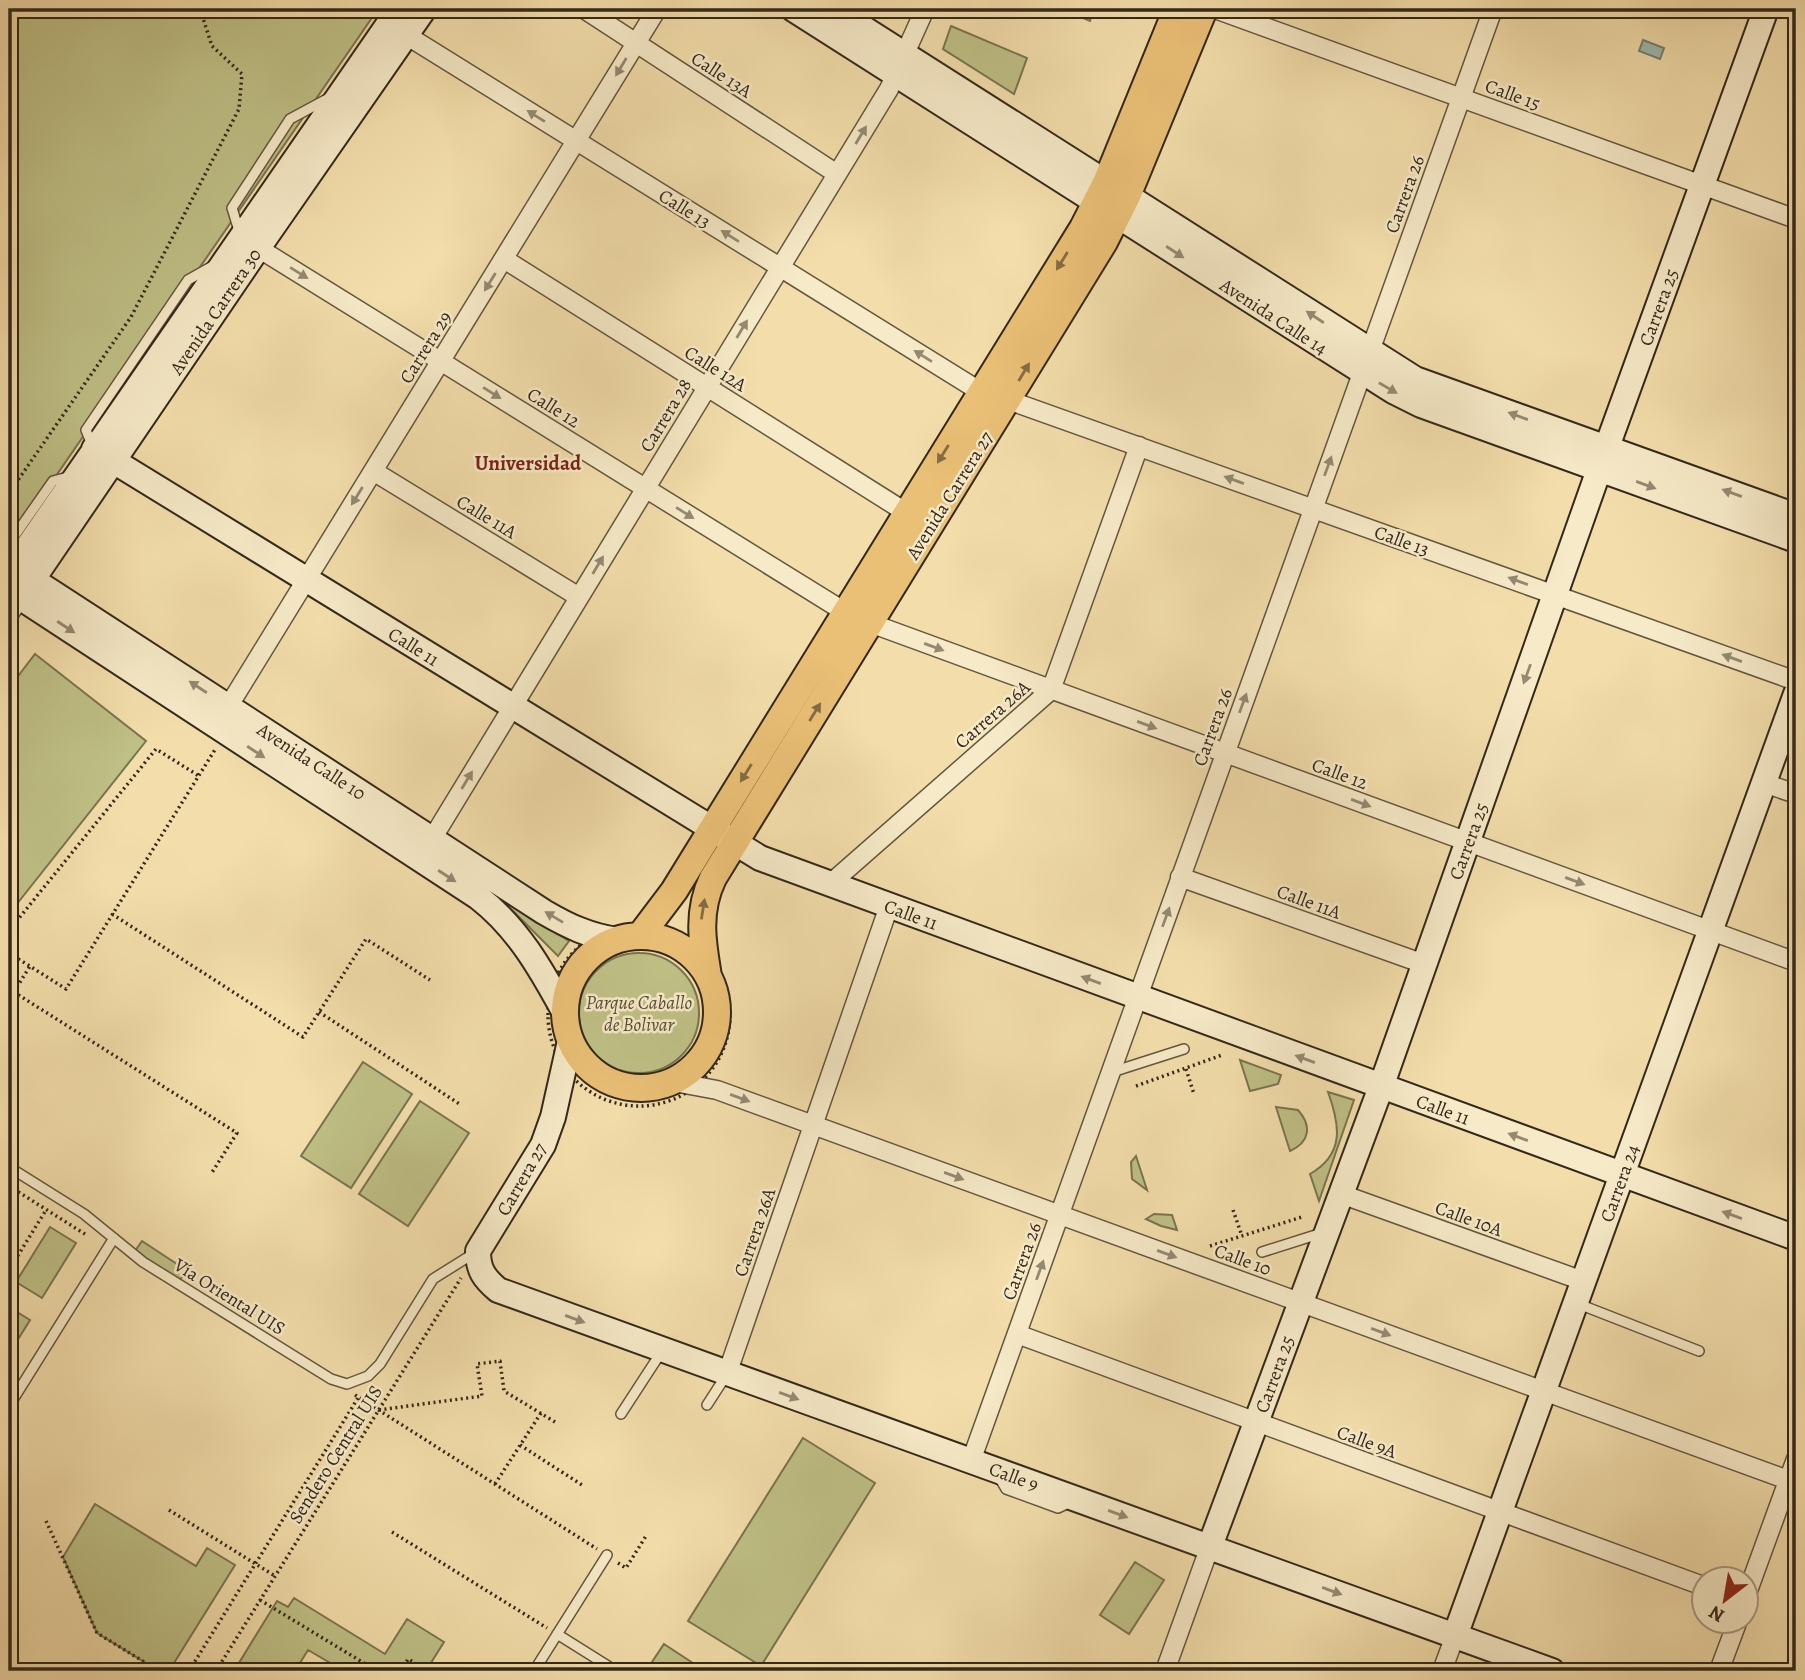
<svg xmlns="http://www.w3.org/2000/svg" width="1805" height="1680" viewBox="0 0 1805 1680" font-family="Alegreya,serif">
<style>
.green{fill:#bfc086;stroke:#797450;stroke-width:2}
.water{fill:#9cbbaf;stroke:#728074;stroke-width:2}
.lines{fill:none;stroke-linecap:round;stroke-linejoin:round}
.lane-casing{stroke:#63563f;stroke-width:12}
.street-casing{stroke:#63563f;stroke-width:21}
.secondary-casing{stroke:#33281b;stroke-width:28}
.primary-casing{stroke:#33281b;stroke-width:30}
.path{stroke:#33281b;stroke-width:3.5;stroke-dasharray:2 3.5;stroke-linecap:butt}
.lane{stroke:#f7eac8;stroke-width:9}
.street{stroke:#f7eac8;stroke-width:18}
.secondary{stroke:#f7eac8;stroke-width:24}
.primary{stroke:#eabf76;stroke-width:26}
.oneway{fill:#958972}
.oneway2{fill:#856c44}
.labels{text-anchor:middle;stroke-width:5;stroke-linejoin:round;paint-order:stroke}
.street-label{font-size:19px;fill:#33281b;stroke:#f7eac8}
.park-label{font-size:19px;font-style:italic;fill:#564e36;stroke:#f7eac8}
.neighbourhood-label{font-size:21px;font-weight:bold;fill:#7a1f14;stroke:#f7eac8}
</style>
<rect width="100%" height="100%" fill="#f3deab"/>
<filter id="stains"><feTurbulence type="fractalNoise" baseFrequency=".00286" numOctaves="4"/><feColorMatrix values="0 0 0 0 .2 0 0 0 0 .09 0 0 0 0 .02 0 0 0 .5 -.17"/></filter>
<radialGradient id="worn" r=".72"><stop offset=".6" stop-color="#630" stop-opacity="0"/><stop offset="1" stop-color="#630" stop-opacity=".3"/></radialGradient>
<!-- green -->
<path class="green" d="M9 9H378L9 544Z
M1062 9H1094L1090 21Z
M951 26 1027 58 1014 94 943 49Z
M35 654 146 741 9 914V688Z
M500 898 569 941 558 956Z
M579 1013a60 60 0 1 1 120 0a60 60 0 1 1-120 0Z
M1240 1060 1281 1075 1278 1084 1250 1091Z
M363 1062 412 1094 351 1188 301 1156Z
M1328 1092 1354 1100 1319 1201 1310 1174C1345 1154 1340 1125 1328 1092Z
M420 1101 469 1133 408 1226 359 1194Z
M1276 1107 1298 1110C1312 1126 1310 1142 1290 1151Z
M1136 1156 1147 1190 1132 1179 1131 1162Z
M1154 1214 1172 1215 1177 1230 1161 1226 1146 1219Z
M50 1227 76 1243 42 1298 16 1282Z
M142 1241 186 1270 180 1280 135 1251Z
M9 1307 30 1320 9 1354Z
M803 1438 875 1483 761 1666 688 1621Z
M95 1504 196 1566 207 1548 235 1565 169 1671H159L97 1633 63 1557Z
M1135 1562 1164 1580 1129 1634 1100 1615Z
M294 1598 385 1654 407 1619 444 1642 429 1666 436 1671H344L308 1650 295 1671H234L277 1601 288 1607Z
M664 1644 705 1671H646Z"/>
<!-- water -->
<path class="water" d="M1643 40 1664 48 1660 59 1639 51Z"/>
<g class="lines">
<defs>
<path id="lane" d="M1152 9 1169 16
M240 234 232 208 290 119 329 98
M92 445 86 430 188 280 211 267
M9 544 53 481 68 477
M1112 1072 1184 1049
M9 1167 84 1214 143 1262 331 1379 347 1384 368 1376 380 1364 433 1279 476 1252
M1262 1252 1322 1233
M1576 1303 1699 1351
M707 1405 727 1374
M9 1406 114 1238
M621 1414 662 1351
M999 1477 1006 1489 1058 1508 1071 1502
M557 1634 616 1671
M534 1671 607 1555"/>
<path id="street" d="M584 9 837 174
M1215 9 1796 219
M398 30 981 392
M250 243 845 612
M504 259 907 513
M1008 400 1796 681
M373 471 579 597
M9 614 20 598
M870 623 1796 962
M228 707 657 9
M1764 783 1796 794
M432 839 889 89 925 9
M1180 877 1424 964
M830 884 1051 690 1139 446
M674 1082 717 1090 1796 1483
M1341 1194 1583 1281
M1017 1334 1703 1586
M727 1374 889 906
M971 1461 1493 9
M1745 1599 1796 1459
M1165 1671 1210 1546
M1442 1671 1455 1636
M1719 1671 1738 1620"/>
<path id="secondary" d="M793 9 1393 391 1421 405 1796 540
M833 9 1415 379 1796 516
M94 449 760 858 1796 1238
M13 567 544 912C568 926 589 936 617 940
M9 574 399 9
M9 590 478 897C518 928 541 969 565 1013
M20 598 258 248 424 9
M570 1041 553 1117 543 1145 478 1251C478 1270 484 1278 498 1290L1552 1671
M1210 1546 1381 1087 1612 433 1766 9
M1455 1636 1796 694"/>
<path id="primary" d="M640 936 674 891 1083 228 1106 183 1177 9
M565 1012a76 76 0 1 1 152 0a76 76 0 1 1-152 0Z
M708 976C702 941 697 911 713 878L1104 242 1127 196 1204 9"/>
</defs>
<!-- lane casing -->
<use href="#lane" class="lane-casing"/>
<!-- street casing -->
<use href="#street" class="street-casing"/>
<!-- secondary casing -->
<use href="#secondary" class="secondary-casing"/>
<!-- primary casing -->
<use href="#primary" class="primary-casing"/>
<!-- path -->
<path class="path" d="M9 493 131 317 239 109 242 74 212 46 200 9
M112 914 303 1037 366 939 430 980
M548 1015a91 91 0 1 1 182 0a91 91 0 1 1-182 0Z
M9 926 11 928 156 749 199 776
M9 953 66 989 216 748
M9 989 237 1133 211 1174
M14 992 30 966
M319 1012 461 1105
M1186 1069 1194 1094
M1136 1086 1222 1055
M9 1186 88 1236
M1233 1210 1242 1236
M1210 1246 1302 1217
M9 1270 46 1210
M355 1395 597 1549
M379 1410 482 1396 477 1364 500 1361 504 1391 555 1422
M520 1445 582 1485
M495 1484 541 1413
M169 1510 275 1576
M46 1521 97 1633 159 1671
M392 1532 547 1628
M618 1563 626 1568 646 1536
M260 1600 377 1671
M9 1668 15 1671
M189 1671 358 1398
M216 1671 461 1278
M401 1671 408 1659 428 1671"/>
<!-- lane -->
<use href="#lane" class="lane"/>
<!-- street -->
<use href="#street" class="street"/>
<!-- secondary -->
<use href="#secondary" class="secondary"/>
<!-- primary -->
<use href="#primary" class="primary"/>
</g>
<!-- one-way arrows -->
<defs><path id="oneway-solid" d="M-6-.8H1V-3.2L6.5 0L1 3.2V.8H-6Z" transform="scale(1.75)"/></defs>
<g class="oneway">
<use href="#oneway-solid" transform="translate(621 67) rotate(121)"/>
<use href="#oneway-solid" transform="translate(536 116) rotate(-148)"/>
<use href="#oneway-solid" transform="translate(861 135) rotate(-59)"/>
<use href="#oneway-solid" transform="translate(730 236) rotate(-148)"/>
<use href="#oneway-solid" transform="translate(1175 252) rotate(33)"/>
<use href="#oneway-solid" transform="translate(299 273) rotate(32)"/>
<use href="#oneway-solid" transform="translate(490 282) rotate(122)"/>
<use href="#oneway-solid" transform="translate(1315 317) rotate(-147)"/>
<use href="#oneway-solid" transform="translate(742 329) rotate(-59)"/>
<use href="#oneway-solid" transform="translate(923 356) rotate(-148)"/>
<use href="#oneway-solid" transform="translate(1388 388) rotate(30)"/>
<use href="#oneway-solid" transform="translate(492 393) rotate(32)"/>
<use href="#oneway-solid" transform="translate(1518 416) rotate(-160)"/>
<use href="#oneway-solid" transform="translate(1328 466) rotate(-70)"/>
<use href="#oneway-solid" transform="translate(1234 480) rotate(-160)"/>
<use href="#oneway-solid" transform="translate(1646 485) rotate(20)"/>
<use href="#oneway-solid" transform="translate(1732 493) rotate(-160)"/>
<use href="#oneway-solid" transform="translate(357 496) rotate(122)"/>
<use href="#oneway-solid" transform="translate(685 513) rotate(32)"/>
<use href="#oneway-solid" transform="translate(598 565) rotate(-59)"/>
<use href="#oneway-solid" transform="translate(1518 581) rotate(-160)"/>
<use href="#oneway-solid" transform="translate(66 627) rotate(33)"/>
<use href="#oneway-solid" transform="translate(934 647) rotate(20)"/>
<use href="#oneway-solid" transform="translate(1732 658) rotate(-160)"/>
<use href="#oneway-solid" transform="translate(1527 674) rotate(110)"/>
<use href="#oneway-solid" transform="translate(198 687) rotate(-147)"/>
<use href="#oneway-solid" transform="translate(1243 703) rotate(-70)"/>
<use href="#oneway-solid" transform="translate(1147 725) rotate(20)"/>
<use href="#oneway-solid" transform="translate(256 752) rotate(33)"/>
<use href="#oneway-solid" transform="translate(467 780) rotate(-59)"/>
<use href="#oneway-solid" transform="translate(1361 803) rotate(20)"/>
<use href="#oneway-solid" transform="translate(447 876) rotate(33)"/>
<use href="#oneway-solid" transform="translate(1575 881) rotate(20)"/>
<use href="#oneway-solid" transform="translate(554 917) rotate(-149)"/>
<use href="#oneway-solid" transform="translate(1166 917) rotate(-70)"/>
<use href="#oneway-solid" transform="translate(1091 980) rotate(-160)"/>
<use href="#oneway-solid" transform="translate(1305 1059) rotate(-160)"/>
<use href="#oneway-solid" transform="translate(740 1098) rotate(20)"/>
<use href="#oneway-solid" transform="translate(1518 1137) rotate(-160)"/>
<use href="#oneway-solid" transform="translate(954 1176) rotate(20)"/>
<use href="#oneway-solid" transform="translate(1732 1215) rotate(-160)"/>
<use href="#oneway-solid" transform="translate(1167 1254) rotate(20)"/>
<use href="#oneway-solid" transform="translate(1040 1270) rotate(-70)"/>
<use href="#oneway-solid" transform="translate(575 1319) rotate(20)"/>
<use href="#oneway-solid" transform="translate(1381 1332) rotate(20)"/>
<use href="#oneway-solid" transform="translate(789 1396) rotate(20)"/>
<use href="#oneway-solid" transform="translate(1118 1514) rotate(20)"/>
<use href="#oneway-solid" transform="translate(1332 1591) rotate(20)"/>
</g>
<g class="oneway2">
<use href="#oneway-solid" transform="translate(1062 261) rotate(122)"/>
<use href="#oneway-solid" transform="translate(1024 372) rotate(-59)"/>
<use href="#oneway-solid" transform="translate(943 454) rotate(122)"/>
<use href="#oneway-solid" transform="translate(815 712) rotate(-58)"/>
<use href="#oneway-solid" transform="translate(746 773) rotate(122)"/>
<use href="#oneway-solid" transform="translate(703 909) rotate(-81)"/>
</g>
<g class="labels">
<!-- street labels -->
<g class="street-label">
<text transform="translate(722 74) rotate(33)" y="7">Calle 13A</text>
<text transform="translate(1513 94) rotate(20)" y="7">Calle 15</text>
<text transform="translate(1404 194) rotate(-70)" y="7">Carrera 26</text>
<text transform="translate(685 208) rotate(32)" y="7">Calle 13</text>
<text transform="translate(1658 307) rotate(-70)" y="7">Carrera 25</text>
<text transform="translate(215 311) rotate(-56)" y="7">Avenida Carrera 30</text>
<text transform="translate(1274 316) rotate(33)" y="7">Avenida Calle 14</text>
<text transform="translate(425 347) rotate(-58)" y="7">Carrera 29</text>
<text transform="translate(716 368) rotate(32)" y="7">Calle 12A</text>
<text transform="translate(554 407) rotate(32)" y="7">Calle 12</text>
<text transform="translate(665 415) rotate(-59)" y="7">Carrera 28</text>
<text transform="translate(949 495) rotate(-58)" y="7">Avenida Carrera 27</text>
<text transform="translate(487 516) rotate(31)" y="7">Calle 11A</text>
<text transform="translate(1402 540) rotate(20)" y="7">Calle 13</text>
<text transform="translate(414 646) rotate(32)" y="7">Calle 11</text>
<text transform="translate(992 714) rotate(-41)" y="7">Carrera 26A</text>
<text transform="translate(1212 727) rotate(-70)" y="7">Carrera 26</text>
<text transform="translate(312 761) rotate(33)" y="7">Avenida Calle 10</text>
<text transform="translate(1340 773) rotate(20)" y="7">Calle 12</text>
<text transform="translate(1468 841) rotate(-70)" y="7">Carrera 25</text>
<text transform="translate(1309 901) rotate(20)" y="7">Calle 11A</text>
<text transform="translate(911 914) rotate(20)" y="7">Calle 11</text>
<text transform="translate(1443 1109) rotate(20)" y="7">Calle 11</text>
<text transform="translate(521 1179) rotate(-60)" y="7">Carrera 27</text>
<text transform="translate(1619 1183) rotate(-70)" y="7">Carrera 24</text>
<text transform="translate(1469 1218) rotate(20)" y="7">Calle 10A</text>
<text transform="translate(754 1232) rotate(-71)" y="7">Carrera 26A</text>
<text transform="translate(1243 1259) rotate(20)" y="7">Calle 10</text>
<text transform="translate(1021 1261) rotate(-70)" y="7">Carrera 26</text>
<text transform="translate(230 1296) rotate(32)" y="7">Vía Oriental UIS</text>
<text transform="translate(1274 1374) rotate(-70)" y="7">Carrera 25</text>
<text transform="translate(1367 1441) rotate(20)" y="7">Calle 9A</text>
<text transform="translate(335 1454) rotate(-58)" y="7">Sendero Central UIS</text>
<text transform="translate(1014 1476) rotate(20)" y="7">Calle 9</text>
</g>
<!-- park labels -->
<g class="park-label">
<text x="639" y="1009">Parque Caballo<tspan x="639" dy="22">de Bolivar</tspan></text>
</g>
<!-- neighbourhood labels -->
<g class="neighbourhood-label">
<text x="528" y="470">Universidad</text>
</g>
</g>
<!-- margin -->
<rect width="1805" height="1680" fill="none" stroke="#f3deab" stroke-width="35"/>
<rect x="10" y="10" width="1784" height="1659" fill="none" stroke="#33281b" stroke-width="3.5"/>
<rect x="18" y="18" width="1770" height="1645" fill="none" stroke="#33281b" stroke-width="2"/>
<!-- north arrow -->
<g transform="translate(1725 1600) rotate(211)"><circle r="33" fill="#f7eac8" stroke="#a99c83" stroke-width="2"/>
<path d="M0-5L12 26L0 18L-12 26Z" fill="#8f2418"/>
<text y="-10" font-size="19" font-weight="bold" text-anchor="middle" fill="#33281b">N</text>
</g>
<rect width="100%" height="100%" filter="url(#stains)"/>
<rect width="100%" height="100%" fill="url(#worn)"/>
</svg>
